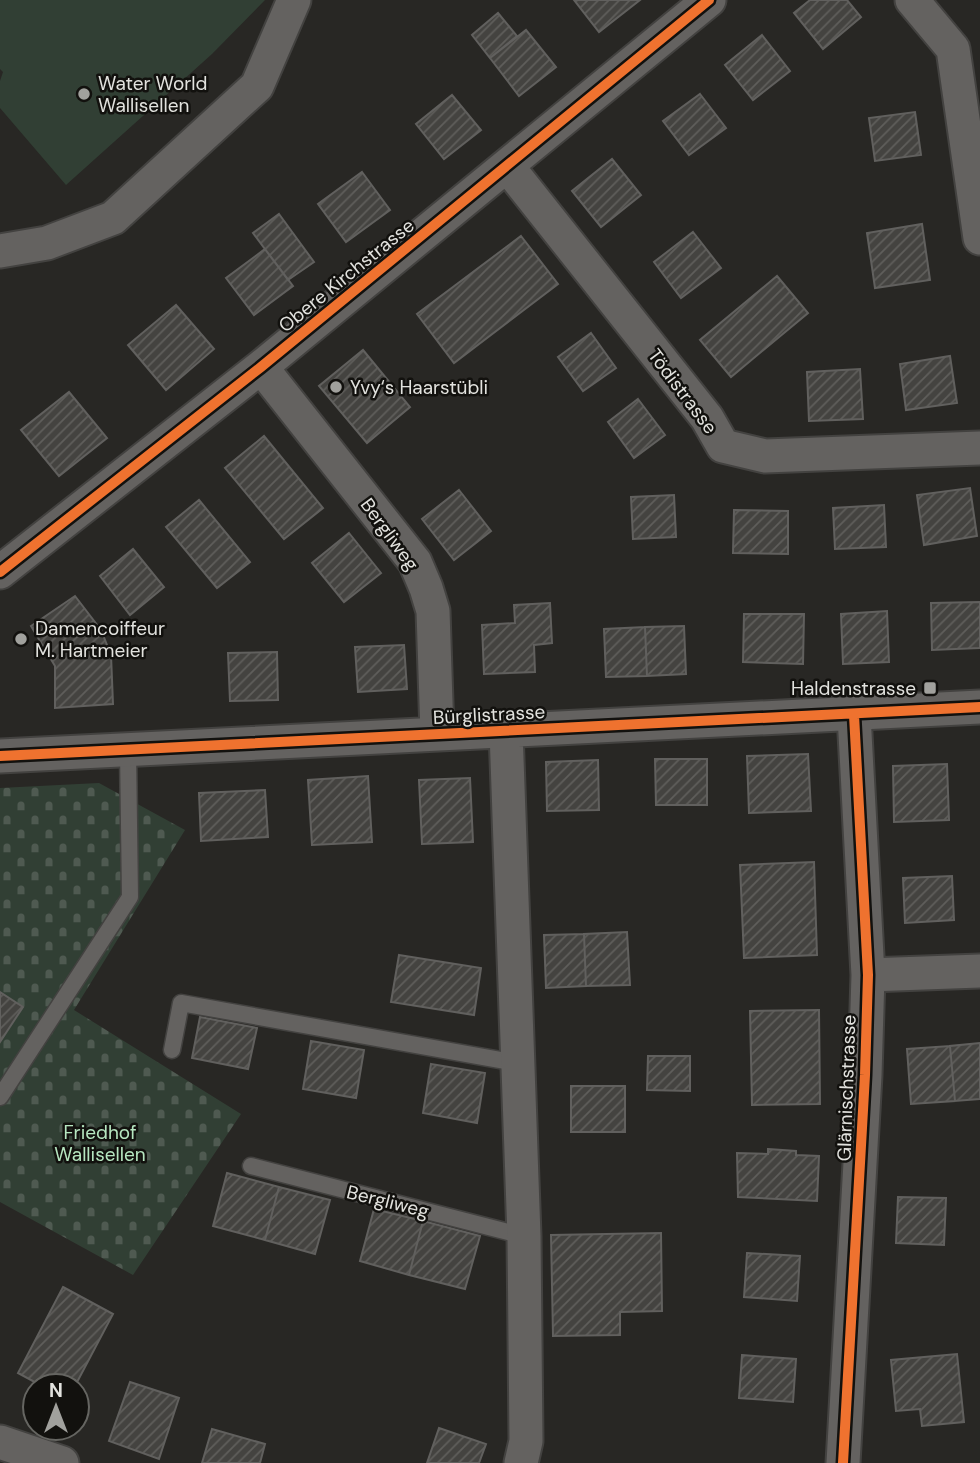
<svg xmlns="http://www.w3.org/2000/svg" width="980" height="1463" viewBox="0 0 980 1463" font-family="'DM Sans',sans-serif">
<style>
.cemetery{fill:url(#cemetery-stones)}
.park{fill:#313f34}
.building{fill:url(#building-hatch);stroke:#61605e;stroke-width:2}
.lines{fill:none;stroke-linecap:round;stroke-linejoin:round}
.lane-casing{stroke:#434240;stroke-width:19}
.street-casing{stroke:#434240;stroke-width:37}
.lane{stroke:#646260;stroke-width:16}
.street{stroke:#646260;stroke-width:33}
.cycleway-casing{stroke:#12110e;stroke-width:15}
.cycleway{stroke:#ef722f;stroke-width:10}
.poi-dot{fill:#a1a19d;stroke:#12110e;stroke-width:2.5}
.labels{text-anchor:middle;stroke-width:5;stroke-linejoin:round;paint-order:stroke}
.poi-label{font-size:19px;fill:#e2e2de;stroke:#12110e;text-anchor:start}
.street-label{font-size:19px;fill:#e2e2de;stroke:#12110e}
.park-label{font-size:19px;fill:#b6e6c0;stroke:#12110e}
</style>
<defs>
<pattern id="cemetery-stones" width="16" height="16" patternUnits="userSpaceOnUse" patternTransform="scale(1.75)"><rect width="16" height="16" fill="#313f34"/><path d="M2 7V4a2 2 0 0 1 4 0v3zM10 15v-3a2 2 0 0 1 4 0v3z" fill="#4f5a51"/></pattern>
<pattern id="building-hatch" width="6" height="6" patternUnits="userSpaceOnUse" patternTransform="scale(1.75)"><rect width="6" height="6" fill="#444340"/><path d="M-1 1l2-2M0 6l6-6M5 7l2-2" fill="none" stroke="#5f5e5b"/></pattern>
</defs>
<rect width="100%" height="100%" fill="#282724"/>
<!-- cemetery -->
<path class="cemetery" d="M99 783 185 830 74 1010 241 1114 133 1275 0 1202V788Z"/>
<!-- park -->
<path class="park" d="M0 0H265L212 54 66 185 0 108V81L3 72 0 69Z"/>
<!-- building -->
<path class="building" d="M574 0H640L599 32Z
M810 0H847L861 17 823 49 794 13Z
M498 13 517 36 490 58 472 35Z
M526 30 556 67 519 96 490 58Z
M762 35 790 71 753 100 725 65Z
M700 94 726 128 689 155 663 121Z
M452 95 481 130 444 159 416 124Z
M915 112 921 155 875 161 869 118Z
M612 159 641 195 601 227 572 191Z
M362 172 390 210 346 242 318 204Z
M279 214 314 262 288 280 253 233Z
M922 224 930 280 875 288 867 233Z
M693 232 721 268 681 298 654 262Z
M521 236 558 284 454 363 417 314Z
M265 249 293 286 254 315 226 278Z
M777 276 808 313 731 377 700 340Z
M176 305 214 349 166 390 128 345Z
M591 333 616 368 583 391 558 357Z
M363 350 410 407 367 443 319 386Z
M950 356 957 403 906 410 900 364Z
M860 369 863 419 809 421 807 372Z
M69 392 107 438 59 476 21 430Z
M638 399 665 435 634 458 608 422Z
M264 436 323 508 284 539 225 468Z
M970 488 977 536 924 545 917 495Z
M459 490 491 531 454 560 422 519Z
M674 495 676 537 633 539 631 497Z
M199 500 250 562 217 588 166 527Z
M884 505 886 547 835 549 833 508Z
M734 510 788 511V554L733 553Z
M349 533 381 573 344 602 312 563Z
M133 549 164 587 130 615 100 576Z
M75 596 101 630 111 655 113 704 55 708V666L31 626Z
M980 602V648L932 650 931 603Z
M550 603 552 643 534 645 535 672 484 674 482 625 515 623 514 605Z
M887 611 889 662 843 664 841 614Z
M744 614H804L803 664 743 662Z
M684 626 686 674 647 676 645 627Z
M645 627 647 676 606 677 604 629Z
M404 645 407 689 358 692 355 647Z
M277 652 278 700 230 701 228 653Z
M808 754 811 811 749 813 747 756Z
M655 759H707V805H656Z
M598 760 599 810 547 811 546 762Z
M947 764 949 820 894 822 893 766Z
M368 776 372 842 312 845 308 780Z
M470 778 473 842 422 844 419 780Z
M265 790 268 837 201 841 199 793Z
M814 862 817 955 744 958 740 865Z
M952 876 954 920 905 923 903 878Z
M627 932 630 985 586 986 584 934Z
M584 934 586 986 546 988 544 935Z
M399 955 481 968 474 1015 391 1002Z
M0 992 23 1007 0 1042Z
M819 1010 820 1104 752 1105 750 1011Z
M200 1017 257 1028 248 1069 192 1058Z
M311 1041 364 1050 356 1098 303 1089Z
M980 1043V1099L955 1101 950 1046Z
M950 1046 955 1101 911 1104 907 1049Z
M648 1056H690V1091L647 1090Z
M431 1064 485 1073 477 1123 423 1113Z
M571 1086H625V1132H571Z
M768 1149 796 1151V1155L819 1156 817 1201 738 1197 737 1153 768 1154Z
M227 1173 279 1187 265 1240 213 1226Z
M279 1187 330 1200 315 1254 265 1240Z
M898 1197 946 1198 944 1245 896 1243Z
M374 1209 423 1221 409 1275 360 1261Z
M423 1221 480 1236 465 1289 409 1275Z
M661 1233 662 1311 620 1312V1335L553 1336 551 1235Z
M747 1253 800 1256 797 1301 744 1297Z
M63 1287 113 1314 75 1386H42L18 1373Z
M957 1354 964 1422 922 1426 920 1409 896 1411 891 1360Z
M742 1355 796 1359 793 1402 739 1398Z
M130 1382 179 1398 159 1459 109 1441Z
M439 1428 486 1444 479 1463H427Z
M212 1429 265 1444 260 1463H202Z"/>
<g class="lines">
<defs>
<path id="lane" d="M172 1050 181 1003 517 1063
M0 1097 130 897 128 750
M251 1166 524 1236"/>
<path id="street" d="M912 0 953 49 980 238
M508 167 707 418 723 446 765 456 980 448
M0 251 47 243 113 218 257 86 294 0
M261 367 415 562 426 588 433 611 437 733
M0 572 261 367 709 0
M506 731 524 1236 526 1441 521 1463
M0 756 980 707
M868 975 980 971
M0 1442 62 1463
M843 1463 865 1075 868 975 854 715"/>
</defs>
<!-- lane casing -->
<use href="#lane" class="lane-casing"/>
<!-- street casing -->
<use href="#street" class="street-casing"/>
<!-- lane -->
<use href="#lane" class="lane"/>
<!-- street -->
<use href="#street" class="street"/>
<defs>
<path id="cycleway" d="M0 572 261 367 709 0
M0 756 980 707
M843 1463 865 1075 868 975 854 715"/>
</defs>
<!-- cycleway casing -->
<use href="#cycleway" class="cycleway-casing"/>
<!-- cycleway -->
<use href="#cycleway" class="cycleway"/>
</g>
<!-- markers -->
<g class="poi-dot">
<circle cx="84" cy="94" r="7"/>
<circle cx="336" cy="387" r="7"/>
<circle cx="21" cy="639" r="7"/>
<rect x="923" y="681" width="14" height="14" rx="3.5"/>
</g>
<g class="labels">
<!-- poi labels -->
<g class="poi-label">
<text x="98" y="90">Water World<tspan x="98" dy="22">Wallisellen</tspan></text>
<text x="350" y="394">Yvy‘s Haarstübli</text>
<text x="35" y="635">Damencoiffeur<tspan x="35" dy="22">M. Hartmeier</tspan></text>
<text x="916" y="695" text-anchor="end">Haldenstrasse</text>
</g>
<!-- street labels -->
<g class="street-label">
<text transform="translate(346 275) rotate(-39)" y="7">Obere Kirchstrasse</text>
<text transform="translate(683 391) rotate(53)" y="7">Tödistrasse</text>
<text transform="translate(390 534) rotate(54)" y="7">Bergliweg</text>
<text transform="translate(489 714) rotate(-3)" y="7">Bürglistrasse</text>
<text transform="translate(846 1088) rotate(-88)" y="7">Glärnischstrasse</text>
<text transform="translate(388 1201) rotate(14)" y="7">Bergliweg</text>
</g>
<!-- park labels -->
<g class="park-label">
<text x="100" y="1139">Friedhof<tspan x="100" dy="22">Wallisellen</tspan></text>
</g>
</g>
<!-- north arrow -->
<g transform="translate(56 1407)"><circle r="33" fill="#12110e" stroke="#656561" stroke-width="2"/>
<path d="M0-5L12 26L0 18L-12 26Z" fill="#a1a19d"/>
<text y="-10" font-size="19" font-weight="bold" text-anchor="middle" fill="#e2e2de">N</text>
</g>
</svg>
